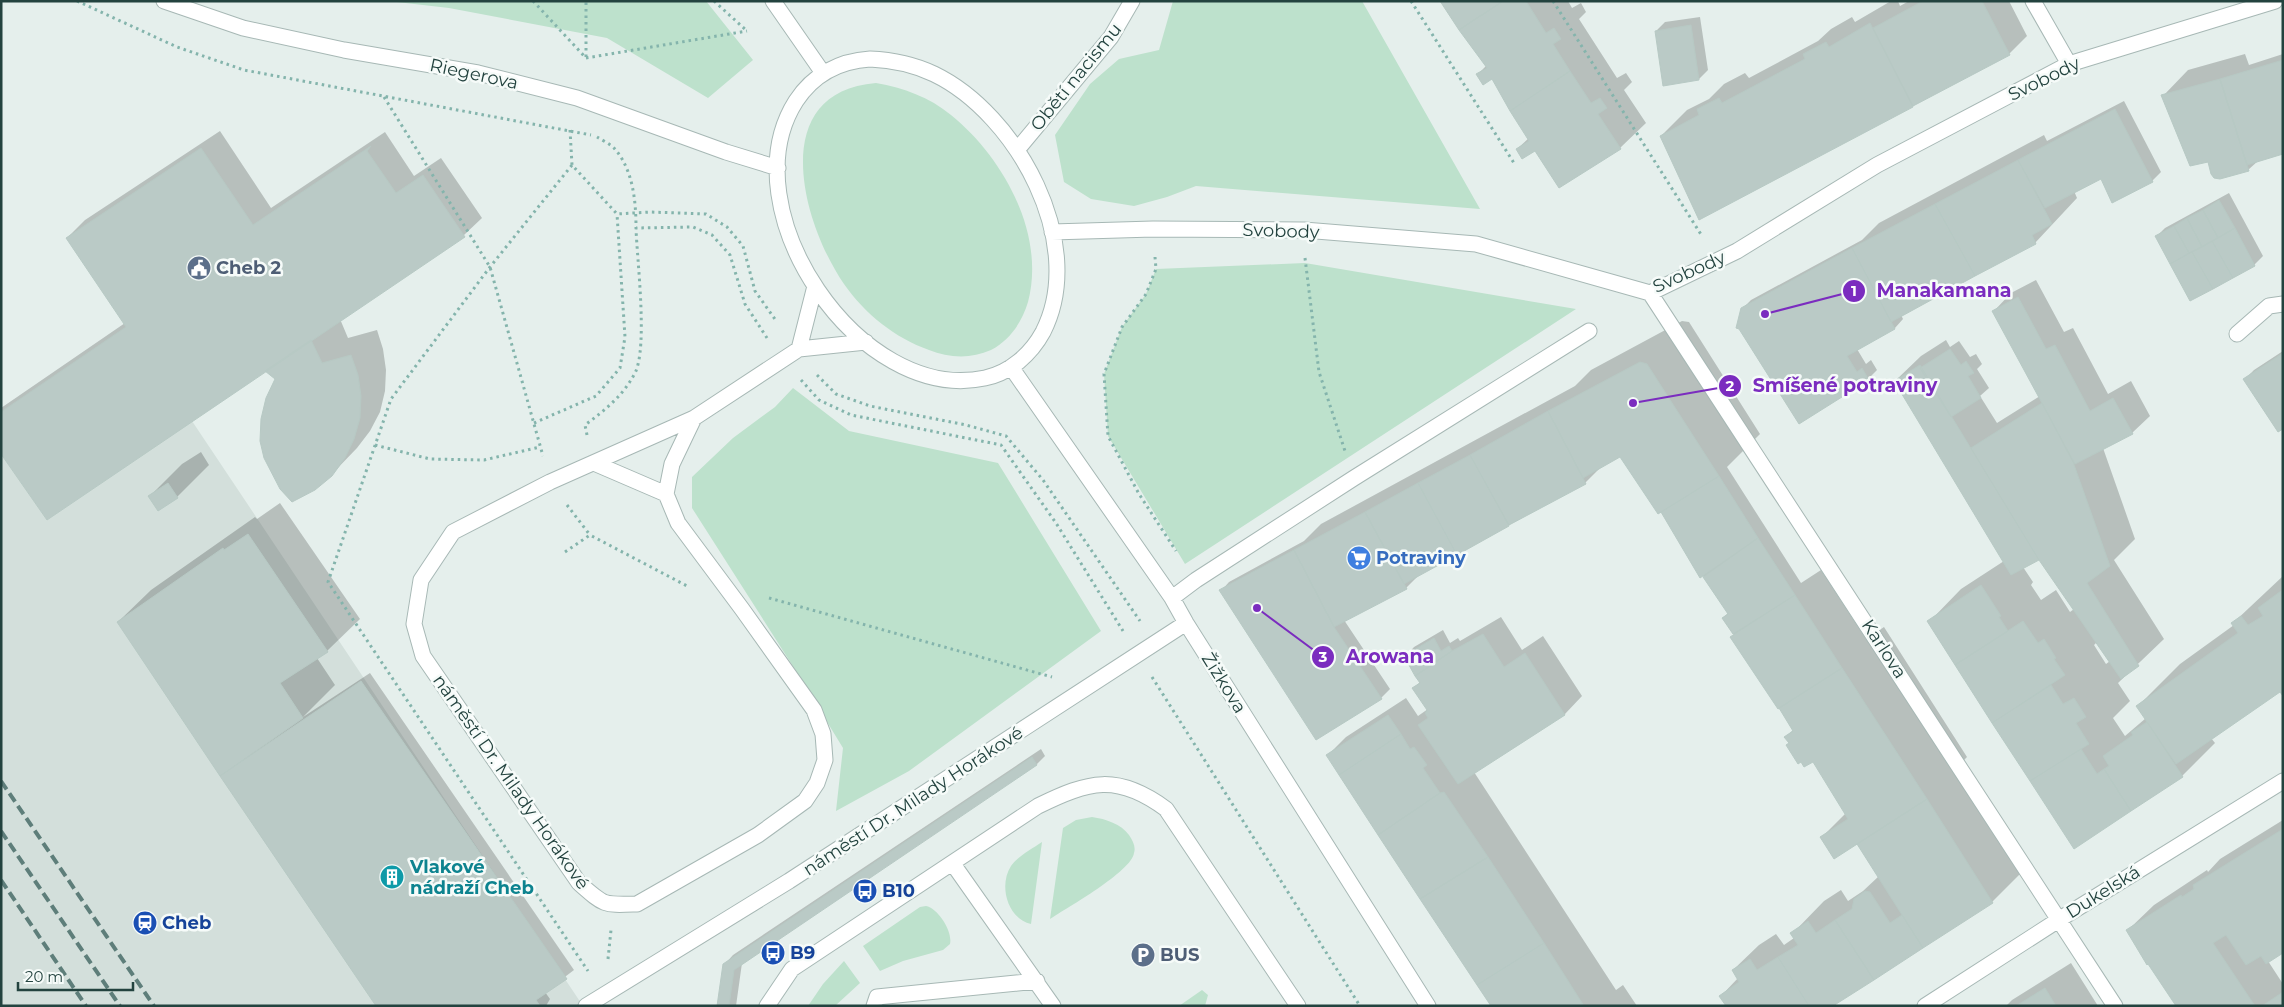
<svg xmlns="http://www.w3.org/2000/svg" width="2284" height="1007" viewBox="0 0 2284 1007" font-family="Montserrat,sans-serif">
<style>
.built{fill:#d3dfdb}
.green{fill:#bde1cc}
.shadow{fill:#0003;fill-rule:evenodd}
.building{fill:#bacac6;stroke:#b7c9c4}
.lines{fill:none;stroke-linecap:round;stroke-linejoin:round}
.minor-casing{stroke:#a7b8b5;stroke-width:17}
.path{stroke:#84b4ac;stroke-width:3;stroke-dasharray:2.5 4;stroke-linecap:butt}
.minor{stroke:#fff;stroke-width:15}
.rail{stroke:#5e7e7a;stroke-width:4;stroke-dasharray:10 5;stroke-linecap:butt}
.labels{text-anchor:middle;stroke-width:5;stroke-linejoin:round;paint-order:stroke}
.street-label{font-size:18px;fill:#23433f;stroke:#f6fbf9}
.service-label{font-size:18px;font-weight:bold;fill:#4e5e75;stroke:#f6fbf9;text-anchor:start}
.shop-label{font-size:18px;font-weight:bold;fill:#366cbe;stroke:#f6fbf9;text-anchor:start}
.culture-label{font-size:18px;font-weight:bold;fill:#0d838f;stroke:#f6fbf9;text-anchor:start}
.transit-label{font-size:18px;font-weight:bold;fill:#164399;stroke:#f6fbf9;text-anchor:start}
.leader{fill:none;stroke:#7b2cbf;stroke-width:2}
.callout-dot{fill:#7b2cbf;stroke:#f6fbf9;stroke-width:2}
.mark-label{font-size:15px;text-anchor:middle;font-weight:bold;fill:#fff}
.callout-label{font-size:19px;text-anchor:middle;font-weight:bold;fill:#7b2cbf;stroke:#f6fbf9;stroke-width:5;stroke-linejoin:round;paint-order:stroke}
</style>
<rect width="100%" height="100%" fill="#e5efec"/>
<!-- built -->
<path class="built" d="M192 421 583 1006H1V454L47 520Z"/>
<!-- green -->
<path class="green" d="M388 1H706L753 60 708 98 607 38 449 8Z
M1173 1H1362L1480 209 1196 186 1167 197 1134 206 1091 199 1064 182 1055 135 1090 84 1119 59 1159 50Z
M876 83C904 88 929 97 951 115 1003 157 1046 234 1028 302 1022 322 1010 340 991 350 971 359 949 358 929 350 895 338 865 314 844 284 802 223 766 92 876 83Z
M1305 263 1576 309 1185 564 1108 436 1104 374 1122 327 1146 294 1156 269Z
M793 388 849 431 998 463 1101 631 909 771 836 811 843 748 796 671 692 508V477L733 438 775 407Z
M1092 817C1106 819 1121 824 1129 835 1133 841 1136 847 1134 853 1132 871 1067 908 1050 919L1063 828 1076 820Z
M1042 842 1031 924C1008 919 998 886 1011 866 1018 856 1032 849 1042 842Z
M926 906C938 908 953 932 950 944L943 950 903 961 880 971 863 946 920 907Z
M844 961 860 983 835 1006H808L823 984Z
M1202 990 1208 995 1205 1006H1179Z"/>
<!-- shadow -->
<path class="shadow" d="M1441 1H1568L1572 8 1581 3 1586 12 1579 19 1617 78 1626 73 1632 82 1624 90 1646 123 1620 148 1517 149 1529 138 1492 77 1478 74 1486 66Z
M1891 1H1898L1900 6 1909 1H2009L2027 36 2009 54 1912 106 1661 136 1687 110 1709 99 1724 84 1745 73 1749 78 1818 41 1831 29 1852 17 1855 22Z
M1700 17 1708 70 1699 79 1656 31 1665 22Z
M2245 54 2249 65 2283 54V153L2258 161 2248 170 2208 161 2163 96 2188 70Z
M2124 101 2161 172 2152 181 2101 178 2074 191 2077 198 2035 243 1901 315 1903 319 1895 328 1857 349 1866 364 1871 360 1877 370 1868 379 1800 422 1742 309 1751 300 1862 240 1879 223 2044 135 2047 141Z
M220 131 271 208 385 132 414 176 441 158 482 218 464 235 340 319 348 338 377 330 383 349 386 370 385 391 380 412 370 431 357 448 331 475 277 379 265 369 1 452V408L125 323 67 238 85 220Z
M2229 193 2263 256 2254 265 2191 299 2157 236 2165 228Z
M2036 280 2064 332 2073 328 2108 394 2131 381 2150 416 2132 433 2103 448 2135 539 2114 560 2164 639 2118 683 2130 701 2113 718 2125 736 2146 718 2138 706 2180 664 2234 625 2233 623 2283 576V694L2280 690 2211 738 2215 743 2182 776 2074 847 1929 622 1961 589 2004 561 1895 381 1921 356 1946 340 1950 347 1959 341 1970 357 1976 354 1982 364 1977 369 1989 388 1980 396 1997 423 2040 396 1994 311 2011 293ZM2039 558 2074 609 2070 612 2056 590 2041 600 2031 585 2033 582 2023 567ZM2097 642 2110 661 2106 664 2094 645Z
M1682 321 1689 322 1760 434 1727 467 1801 583 1821 570 1866 639 1884 627 1967 757 1958 766 2024 870 1992 902 1831 1006 1721 996 1738 978 1733 970 1759 945 1776 934 1784 945 1794 938 1792 934 1824 901 1841 890 1848 901 1863 891 1879 876 1857 843 1822 837 1846 813 1813 760 1790 743 1786 737 1794 729 1723 618 1728 613 1703 575 1666 509 1621 455 1603 465 1585 483 1421 573 1406 588 1344 620 1390 689 1381 698 1316 738 1221 591 1229 582 1304 541 1321 524 1575 386 1591 370Z
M2283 351V427L2245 379 2254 370Z
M201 452 209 465 177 497 150 496 182 464Z
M280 503 360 619 327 651 317 658 335 685 303 717 370 673 574 970 545 992 550 999 546 1006H377L118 622 151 590 255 517 257 519Z
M1501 617 1522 650 1543 636 1582 696 1565 714 1474 772 1616 990 1623 985 1637 1006H1493L1328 755 1346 737 1406 698 1418 716 1428 709 1414 688 1421 681 1406 656 1414 647 1443 630 1450 643 1458 638 1460 641Z
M1041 749 1045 756 1037 764 742 963 736 1006H718L724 965 733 955Z
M2283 820V952L2268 961 2283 984V1006H2177L2128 930 2154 905 2207 870 2208 872 2220 859Z
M2071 963 2098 1006H2006L2012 1000Z"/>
<!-- building -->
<path class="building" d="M1440 1H1503L1459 30Z
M1503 1H1526L1546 33 1554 28 1561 39 1553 44 1570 71 1510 111 1492 79 1483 85 1476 74 1487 68 1459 30Z
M1923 1H1982L2010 55 1913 106 1873 28Z
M1870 23 1913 107 1699 220 1660 136 1699 115 1697 109 1719 98 1722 103 1805 59 1803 54 1826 42 1829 47Z
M1691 25 1699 80 1663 86 1655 31Z
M2283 60V154L2247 165 2220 79Z
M1570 71 1591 103 1600 98 1607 108 1598 114 1621 149 1559 188 1535 151 1522 159 1516 149 1529 141 1510 111Z
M2220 79 2249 171 2220 179 2214 178 2211 174 2208 162 2190 166 2161 95Z
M2115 109 2153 182 2112 203 2101 179 2045 208 2018 160Z
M371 146 367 151 396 193 423 175 465 237 47 520 1 454V412L126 327 66 238 201 148 253 225Z
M2018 160 2052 224 2032 235 2036 244 1975 276 1935 204Z
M2219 200 2235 228 2218 238 2203 210Z
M1935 204 1975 276 1891 322 1852 248Z
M2203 210 2218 238 2202 247 2187 218Z
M2187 218 2202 247 2189 253 2174 226Z
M2174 226 2189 253 2170 264 2155 236Z
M2235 228 2255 266 2233 278 2212 241Z
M2212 241 2233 278 2213 289 2192 252Z
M1852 248 1895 329 1847 356 1857 372 1862 368 1869 380 1799 424 1739 329 1736 328 1741 308Z
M2192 252 2213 289 2190 301 2170 264Z
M2018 297 2046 349 2055 345 2090 411 2113 398 2133 434 2075 464 1992 311Z
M311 340 322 363 351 355 358 375 361 396 360 418 354 439 345 458 332 476 315 490 292 502 280 489 264 458 260 441 261 419 266 398 275 379 265 371Z
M1950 349 1961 365 1966 361 1974 373 1968 376 1981 398 1951 417 1920 368Z
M2283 353V429L2278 432 2243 379Z
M1640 362 1647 364 1719 476 1658 514 1620 457 1583 478 1548 411Z
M1920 365 2039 560 2011 575 1894 381Z
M2042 403 2073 462 2110 566 2087 583 2139 666 2121 679 2039 560 1971 448Z
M1548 411 1586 484 1509 525 1470 455Z
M1470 455 1509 526 1457 555 1418 483Z
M1719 476 1758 538 1700 578 1661 512Z
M168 483 178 498 158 511 148 496Z
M1418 483 1457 555 1404 584 1365 512Z
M1365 512 1407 589 1334 627 1294 550Z
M248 534 328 652 280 683 303 718 220 776 117 622 223 548 224 550Z
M1758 538 1795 595 1733 634 1722 618 1728 614 1703 577Z
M1294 550 1334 627 1382 699 1316 740 1219 590Z
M1981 585 2001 616 1999 617 2008 631 1955 665 1927 621Z
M2281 591 2283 696 2280 692 2176 764 2136 706 2238 633 2231 623 2241 616 2248 625 2263 616 2258 608Z
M1795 595 1842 668 1778 709 1730 637Z
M2023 621 2038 643 2044 639 2056 658 2054 659 2065 675 1992 723 1955 665Z
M1483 634 1504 667 1525 653 1565 715 1458 784 1418 725 1428 718 1425 713 1427 710 1412 688 1420 683 1415 676 1452 651Z
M1434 638 1441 651 1449 646 1452 651 1415 676 1404 656Z
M1842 668 1927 799 1834 859 1820 837 1848 819 1813 762 1804 767 1801 762 1798 764 1786 745 1789 743 1784 737 1793 731 1779 708Z
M361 681 567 979 536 1000 540 1006H376L220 776Z
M2051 685 2063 704 2074 698 2086 717 2076 723 2089 744 2030 781 1992 723Z
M1388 715 1401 734 1339 775 1326 755Z
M2147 722 2183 777 2131 811 2104 769 2109 766 2103 756 2133 735 2131 732Z
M1401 734 1410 749 1414 747 1427 765 1423 768 1440 793 1378 835 1339 775Z
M2081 749 2097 774 2104 769 2131 811 2074 849 2030 781Z
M1032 757 1037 765 734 970 729 1006H717L723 964Z
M1444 792 1488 857 1420 899 1378 835 1440 793Z
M1927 799 1993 903 1923 948 1857 844Z
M2283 829V953L2266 964 2261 956 2246 965 2226 935 2213 943 2255 1006H2176L2148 964 2147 965 2126 930 2181 895 2182 897 2194 889 2193 885Z
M1488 857 1544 943 1477 985 1420 899Z
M1865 891 1870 892 1890 923 1902 915 1923 948 1874 980 1835 920 1852 909 1854 899Z
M1835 920 1874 980 1833 1006H1809L1778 957 1798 945 1790 933 1808 921 1816 933Z
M1544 943 1584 1006H1491L1477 985Z
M1778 957 1809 1006H1726L1719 996 1739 982 1732 970 1750 959 1757 970Z
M2045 988 2056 1006H2016Z
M2283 992V1006H2262Z"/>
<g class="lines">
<defs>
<path id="minor" d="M164 1 243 28 344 50 478 73 577 98 726 152 778 168
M773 1 823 73
M2033 1 2069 64
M870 59C893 60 913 64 934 74 1017 114 1088 244 1043 332 1031 354 1010 373 985 378 860 405 727 209 796 101 813 75 839 61 870 59Z
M1017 150 1111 37 1132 1
M1052 232 1153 229 1304 230 1476 244 1650 293 1737 251 1877 165 2069 64 2275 1
M1650 293 2115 1006
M2237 334 2269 306 2283 304
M799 349 815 286
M1011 367 1172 598 1186 623 1428 1006
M694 418 672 464 666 494 678 523 742 609 814 710 823 734 825 760 817 783 805 801 758 835 637 904C603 905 605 906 579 883L423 656 414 624 421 580 453 532 550 482 694 418 799 349 866 342
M594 463 666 494
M1172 598 1196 580 1354 478 1589 331
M953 864 1053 1006
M586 1006 789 881 1186 623
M767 1006 792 969 1038 806C1089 781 1117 773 1166 809L1298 1006
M874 1006 877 997 1037 981
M1925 1006 2060 919 2283 781"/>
</defs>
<!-- minor casing -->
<use href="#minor" class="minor-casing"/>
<!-- path -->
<path class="path" d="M77 1 177 47 244 70 591 135
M533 1 586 58
M714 1 747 31
M1411 1 1514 163
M1553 1 1702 236
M586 57V1
M586 58 747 31
M384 97 490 267 543 456
M570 130 572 165 617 214 650 212 706 214 727 227 743 246 755 291 777 322
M597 137C602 140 610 144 614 148 633 169 636 201 636 228L693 227 712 235 730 255 745 304 767 338
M572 165 490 267 391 399 328 582 588 971
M1155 257 1156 269 1146 294 1122 327 1104 374 1108 436 1139 494 1176 551
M1305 258 1319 372 1345 451
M817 375 836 394 870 406 966 425 1006 436 1043 480 1140 621
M801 380 819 400 851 415 1001 445 1056 523 1123 631
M534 423 596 396 620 368 625 337 617 214
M587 435 585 425C605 410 623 396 635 373 648 347 637 260 636 228
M375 445 430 459 484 460 540 447
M567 505 590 535
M565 552 590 535 689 587
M769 598 1052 677
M1152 677 1360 1006
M608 959 611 930"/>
<!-- minor -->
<use href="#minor" class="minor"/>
<!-- rail -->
<path class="rail" d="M1 781 154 1006
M1 831 120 1006
M1 880 86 1006"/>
</g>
<!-- icons -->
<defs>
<symbol id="civic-disc" viewBox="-11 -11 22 22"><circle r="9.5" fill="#5c6f8a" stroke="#f6fbf9"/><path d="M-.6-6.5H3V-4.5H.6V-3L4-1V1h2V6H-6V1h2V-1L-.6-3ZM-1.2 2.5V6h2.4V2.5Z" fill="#fff"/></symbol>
<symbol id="supermarket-disc" viewBox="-11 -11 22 22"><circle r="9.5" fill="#3f7fe0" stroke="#f6fbf9"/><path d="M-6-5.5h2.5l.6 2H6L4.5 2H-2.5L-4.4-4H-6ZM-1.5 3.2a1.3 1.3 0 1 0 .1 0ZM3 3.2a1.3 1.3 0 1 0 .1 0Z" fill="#fff"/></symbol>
<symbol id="building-disc" viewBox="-11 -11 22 22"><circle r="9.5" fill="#0f9aa8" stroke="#f6fbf9"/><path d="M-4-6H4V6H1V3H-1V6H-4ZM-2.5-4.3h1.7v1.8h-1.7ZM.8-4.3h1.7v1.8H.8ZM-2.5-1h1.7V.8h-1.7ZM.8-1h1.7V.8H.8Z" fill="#fff"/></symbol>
<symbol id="bus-disc" viewBox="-11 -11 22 22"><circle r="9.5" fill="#1a4fb4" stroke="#f6fbf9"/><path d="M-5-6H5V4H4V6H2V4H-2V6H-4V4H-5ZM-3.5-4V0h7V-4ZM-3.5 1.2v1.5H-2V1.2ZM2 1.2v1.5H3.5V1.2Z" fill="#fff"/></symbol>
<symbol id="station-disc" viewBox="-11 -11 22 22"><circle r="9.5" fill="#1a4fb4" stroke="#f6fbf9"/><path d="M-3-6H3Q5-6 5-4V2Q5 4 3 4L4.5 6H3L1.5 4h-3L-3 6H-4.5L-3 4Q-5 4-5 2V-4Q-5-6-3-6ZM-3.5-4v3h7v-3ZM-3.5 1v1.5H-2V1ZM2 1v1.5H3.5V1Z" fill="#fff"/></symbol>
<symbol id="parking-disc" viewBox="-11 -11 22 22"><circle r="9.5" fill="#5c6f8a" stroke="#f6fbf9"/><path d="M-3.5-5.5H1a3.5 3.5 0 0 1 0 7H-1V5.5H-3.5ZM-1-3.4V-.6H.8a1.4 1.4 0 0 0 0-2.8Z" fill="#fff"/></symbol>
</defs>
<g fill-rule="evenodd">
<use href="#civic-disc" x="185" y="254" width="28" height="28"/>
<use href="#supermarket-disc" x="1345" y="544" width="28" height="28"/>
<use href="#building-disc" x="378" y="863" width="28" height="28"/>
<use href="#bus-disc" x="851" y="877" width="28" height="28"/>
<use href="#station-disc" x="131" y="909" width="28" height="28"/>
<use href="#bus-disc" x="759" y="939" width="28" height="28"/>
<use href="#parking-disc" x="1129" y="941" width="28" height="28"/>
</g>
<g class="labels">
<!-- street labels -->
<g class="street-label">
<text transform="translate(474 74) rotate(12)" y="6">Riegerova</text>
<text transform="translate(1076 77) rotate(-51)" y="6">Obětí nacismu</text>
<text transform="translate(2044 79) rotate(-26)" y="6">Svobody</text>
<text transform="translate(1281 231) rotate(2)" y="6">Svobody</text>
<text transform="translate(1689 272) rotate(-24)" y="6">Svobody</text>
<text transform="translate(1884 649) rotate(57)" y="6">Karlova</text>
<text transform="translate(1224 683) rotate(58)" y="6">Žižkova</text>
<text transform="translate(511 782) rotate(55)" y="6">náměstí Dr. Milady Horákové</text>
<text transform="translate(913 801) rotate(-33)" y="6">náměstí Dr. Milady Horákové</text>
<text transform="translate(2103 892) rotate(-32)" y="6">Dukelská</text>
</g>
<!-- service labels -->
<g class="service-label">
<text x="216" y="274">Cheb 2</text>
<text x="1160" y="961">BUS</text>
</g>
<!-- shop labels -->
<g class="shop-label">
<text x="1376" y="564">Potraviny</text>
</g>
<!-- culture labels -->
<g class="culture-label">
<text x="410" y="873">Vlakové<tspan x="410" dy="21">nádraží Cheb</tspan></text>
</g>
<!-- transit labels -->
<g class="transit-label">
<text x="882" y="897">B10</text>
<text x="162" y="929">Cheb</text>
<text x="790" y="959">B9</text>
</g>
</g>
<!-- callouts -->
<path class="leader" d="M1765 314L1854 291M1633 403L1730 386M1257 608L1323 657"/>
<g class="callout-dot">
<circle cx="1765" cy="314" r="5"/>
<circle cx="1633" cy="403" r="5"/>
<circle cx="1257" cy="608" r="5"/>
<circle cx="1854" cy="291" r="12"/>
<circle cx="1730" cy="386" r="12"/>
<circle cx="1323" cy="657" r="12"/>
</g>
<g class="mark-label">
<text x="1854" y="296">1</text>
<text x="1730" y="391">2</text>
<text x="1323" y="662">3</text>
</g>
<g class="callout-label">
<text x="1944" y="297">Manakamana</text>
<text x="1845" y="392">Smíšené potraviny</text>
<text x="1390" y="663">Arowana</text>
</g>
<!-- border -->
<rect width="2284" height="1007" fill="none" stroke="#23433f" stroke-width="5"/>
<!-- scale -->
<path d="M18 982v8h115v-8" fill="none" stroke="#23433f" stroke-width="2.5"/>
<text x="25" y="982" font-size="15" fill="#23433f" stroke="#f6fbf9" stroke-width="4" paint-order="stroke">20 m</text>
</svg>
